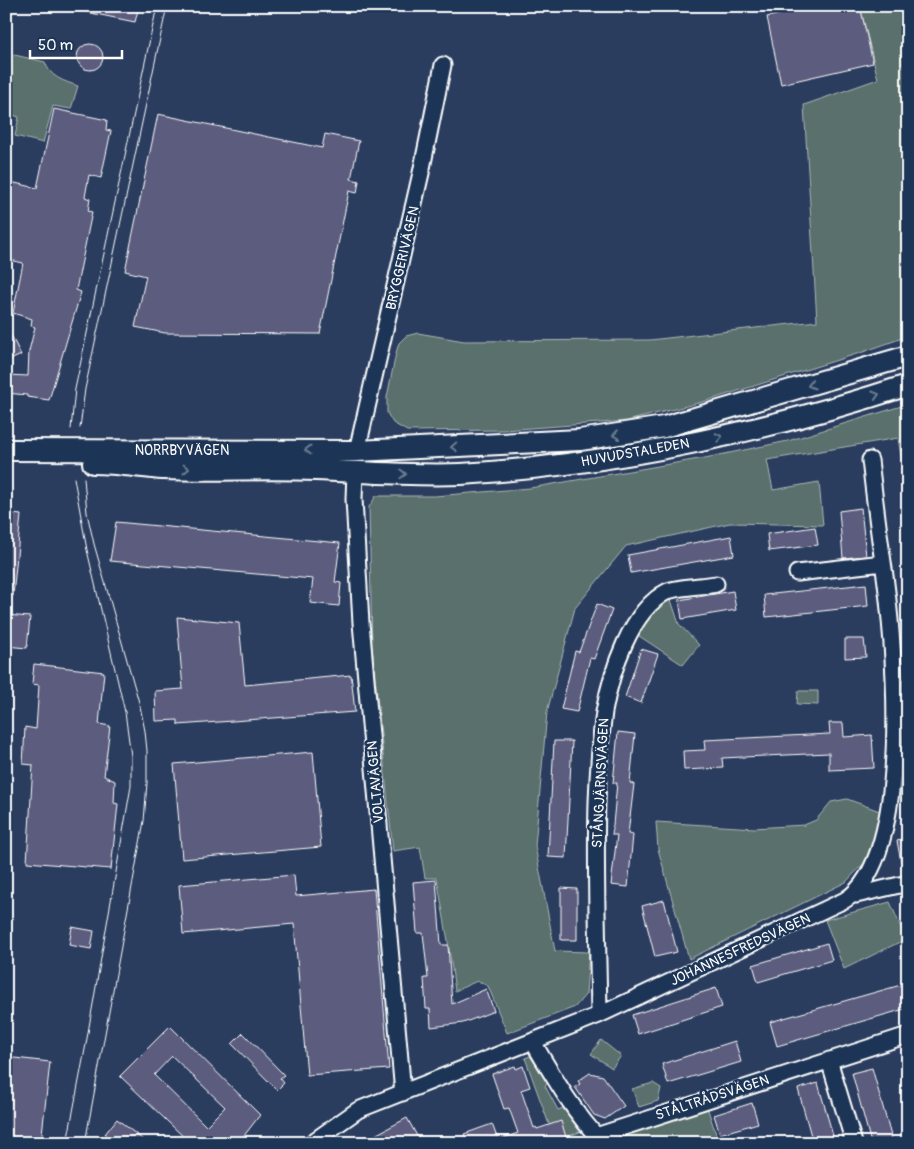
<svg xmlns="http://www.w3.org/2000/svg" width="914" height="1149" viewBox="0 0 914 1149" font-family="Pangolin,sans-serif">
<style>
.green{fill:#5a706c;stroke:#acb8b6}
.building{fill:#5c5c7e;stroke:#fff;fill-rule:evenodd}
.lines{fill:none;stroke-linecap:round;stroke-linejoin:round}
.street-casing{stroke:#fff;stroke-width:19}
.secondary-casing{stroke:#fff;stroke-width:24}
.street{stroke:#1d3557;stroke-width:15}
.secondary{stroke:#1d3557;stroke-width:20}
.tram{stroke:#fff;stroke-width:1}
.oneway{stroke:#6c7c92}
.labels{text-anchor:middle;stroke-width:5;stroke-linejoin:round;paint-order:stroke}
.street-label{font-size:14px;fill:#fff;stroke:#1d3557}
</style>
<rect width="100%" height="100%" fill="#2a3d5f"/>
<filter id="ink" filterUnits="userSpaceOnUse"><feTurbulence type="fractalNoise" baseFrequency=".02" numOctaves="2"/><feDisplacementMap in="SourceGraphic" scale="10" xChannelSelector="R" yChannelSelector="G"/><feConvolveMatrix kernelMatrix="1 2 1 2 8 2 1 2 1" color-interpolation-filters="sRGB"/></filter>
<g filter="url(#ink)">
<!-- green -->
<path class="green" d="M860 6H908V336L863 352 706 401 627 421 503 430 407 431 393 423 387 413V397L396 353 399 343 406 336 418 333 464 341 650 340 817 321 804 105 878 79Z
M6 53 45 62C50 77 63 81 78 86L71 109 53 106 43 143 15 136 19 117 6 113Z
M908 404V470L903 468 898 438 767 460 773 490 819 482 823 525 730 523 626 546 575 608 547 712 535 846 555 951 589 952 586 994 575 1007 507 1033 488 986 477 981 455 991 448 941 437 878H425L420 847 393 851 372 647 369 507 376 496H435L530 488 705 458 788 441Z
M670 597 679 624 699 645 683 665 636 634 651 613Z
M798 691H818V705L797 704Z
M847 799 885 813 869 858 846 882 689 959 658 849 656 822 754 828 804 825 816 820 831 802Z
M890 902 906 939 844 969 825 920Z
M601 1040 621 1056 612 1068 591 1054Z
M530 1056 548 1083 545 1086 558 1110 563 1108 580 1132 555 1141 525 1058Z
M653 1083 661 1088 658 1101 639 1107 632 1089Z
M706 1104 719 1143H620L621 1134Z"/>
<!-- building -->
<path class="building" d="M82 6H139L135 22 81 11Z
M779 6H789L790 12 815 6H860L873 63 781 84 767 17 781 14Z
M77 57a13 13 0 1 1 26 0a13 13 0 1 1-26 0Z
M54 109 107 120 106 130 111 131 101 178 89 175 85 197 90 199 88 211 92 212 76 290 81 292 49 400 27 397V395L6 393V375L28 376 29 351 35 327 31 326 32 319 13 313 23 263 6 259V181L37 188Z
M158 114 322 148 325 134 359 141 351 179 359 181 357 193 349 191 320 334 165 333 135 327 146 276 125 271Z
M6 325 21 355 6 362Z
M861 508 866 556 843 558 839 511Z
M6 513 21 515 13 596H6Z
M116 522 340 543 335 582 341 583 339 606 310 603 313 579 110 561Z
M815 527 818 545 769 551 767 534Z
M731 536 734 555 631 573 628 555Z
M866 584 868 606 766 617 764 595Z
M733 591 736 610 682 619 679 600Z
M597 604 612 610 594 659 590 658 577 712 561 709 575 651 579 652Z
M6 615 30 617 27 648 6 646Z
M177 617 239 623 245 685 351 675 355 712 178 725V720L156 721 155 691 183 689Z
M845 639H864L866 657 845 658Z
M641 649 658 654 641 703 625 697Z
M34 664 104 672 99 724 110 726 104 776 115 781 114 803 118 804 111 869 27 862 33 765 23 764 25 727 36 729 39 685 32 684Z
M829 723H843L844 737 872 735 874 768 829 770V753L722 758 723 768 684 770 683 751 705 750 704 740 830 734Z
M618 732 635 734 630 783 634 784 628 834 633 835 628 887 611 885 617 835H612L617 783H613Z
M554 741H572L566 858 548 857Z
M313 752 321 847 182 859 174 764Z
M908 838V871L903 872 897 841Z
M294 875 296 896 374 889 389 1069 307 1075 294 924 183 934 179 885Z
M436 880 441 945H448L452 1004 486 989 494 1011 463 1023 431 1027 430 1009H426L424 978H428L423 933H417L413 882Z
M561 888 577 889V940H561Z
M664 900 677 952 655 957 642 906Z
M72 927 94 931 91 949 69 945Z
M827 943 832 960 758 982 753 965Z
M908 983V1008L777 1046 770 1022Z
M716 988 722 1007 638 1034 632 1015Z
M170 1026 260 1115 243 1137 250 1143H190L120 1076ZM172 1056 225 1107 206 1126 154 1075Z
M243 1033 284 1075 280 1078 284 1083 277 1090 232 1044Z
M735 1041 741 1062 668 1084 662 1064Z
M6 1057 50 1062 41 1143H6Z
M515 1066 516 1069 523 1066 530 1087 521 1090 534 1128 536 1127 537 1129 561 1121 566 1137 549 1143H467L464 1134 492 1124 498 1140 518 1133 509 1108 504 1109 492 1074Z
M872 1068 893 1143H871L852 1073Z
M590 1073 603 1076 624 1106 605 1119 594 1115 575 1087 580 1084 578 1081Z
M818 1083 835 1143H813L798 1089Z
M752 1103 758 1123 720 1134 714 1115Z
M407 1118 421 1143H360Z
M117 1119 147 1143H116L105 1134Z"/>
<g class="lines">
<defs>
<path id="street" d="M357 451 421 173 443 65
M355 471 354 499 361 623 403 1093
M797 573 883 563
M856 895 908 883
M599 1015C598 944 595 873 597 802 598 772 600 742 604 712 611 673 630 610 668 591 677 587 705 586 716 584
M533 1042C554 1078 574 1113 603 1143
M829 1060 854 1143
M596 1136 908 1035
M311 1143 358 1110 599 1015 845 900C914 858 895 640 883 562 878 528 874 494 870 460"/>
<path id="secondary" d="M6 450 357 451 580 440 664 427 908 356
M93 463C116 463 139 467 163 469 214 471 265 468 316 470 365 472 413 476 461 474 613 465 764 432 908 385"/>
</defs>
<!-- street casing -->
<use href="#street" class="street-casing"/>
<!-- secondary casing -->
<use href="#secondary" class="secondary-casing"/>
<!-- street -->
<use href="#street" class="street"/>
<!-- secondary -->
<use href="#secondary" class="secondary"/>
<!-- tram -->
<path class="tram" d="M80 428 85 389 167 6
M71 429 75 389 157 6
M84 478 87 513 94 544 140 706 145 731 147 751V783L144 821 85 1143
M67 1143 86 1044 131 786V756L125 712 87 550 74 478"/>
</g>
<!-- one-way arrows -->
<defs><path id="oneway-chevron" d="M-2-3.5L2.5 0L-2 3.5" fill="none" stroke-width="1.6" stroke-linecap="round" stroke-linejoin="round" transform="scale(1.25)"/></defs>
<g class="oneway">
<use href="#oneway-chevron" transform="translate(811 385) rotate(163)"/>
<use href="#oneway-chevron" transform="translate(876 395) rotate(-17)"/>
<use href="#oneway-chevron" transform="translate(616 435) rotate(172)"/>
<use href="#oneway-chevron" transform="translate(719 437) rotate(-12)"/>
<use href="#oneway-chevron" transform="translate(454 447) rotate(177)"/>
<use href="#oneway-chevron" transform="translate(308 450) rotate(180)"/>
<use href="#oneway-chevron" transform="translate(186 469) rotate(1)"/>
<use href="#oneway-chevron" transform="translate(403 474) rotate(2)"/>
</g>
</g>
<g class="labels">
<!-- street labels -->
<g class="street-label">
<text transform="translate(402 258) rotate(-77)" y="5">BRYGGERIVÄGEN</text>
<text x="182" y="455">NORRBYVÄGEN</text>
<text transform="translate(635 452) rotate(-10)" y="5">HUVUDSTALEDEN</text>
<text transform="translate(375 782) rotate(-95)" y="5">VOLTAVÄGEN</text>
<text transform="translate(600 783) rotate(-87)" y="5">STÅNGJÄRNSVÄGEN</text>
<text transform="translate(740 949) rotate(-25)" y="5">JOHANNESFREDSVÄGEN</text>
<text transform="translate(712 1097) rotate(-18)" y="5">STÅLTRÅDSVÄGEN</text>
</g>
</g>
<!-- margin -->
<rect width="914" height="1149" fill="none" stroke="#1d3557" stroke-width="25"/>
<rect x="12" y="12" width="889" height="1124" fill="none" stroke="#fff" stroke-width="2" filter="url(#ink)"/>
<!-- scale -->
<path d="M30 50v8h92v-8" fill="none" stroke="#ffffff" stroke-width="2.5"/>
<text x="38" y="50" font-size="15" fill="#ffffff" stroke="#1d3557" stroke-width="4" paint-order="stroke">50 m</text>
</svg>
